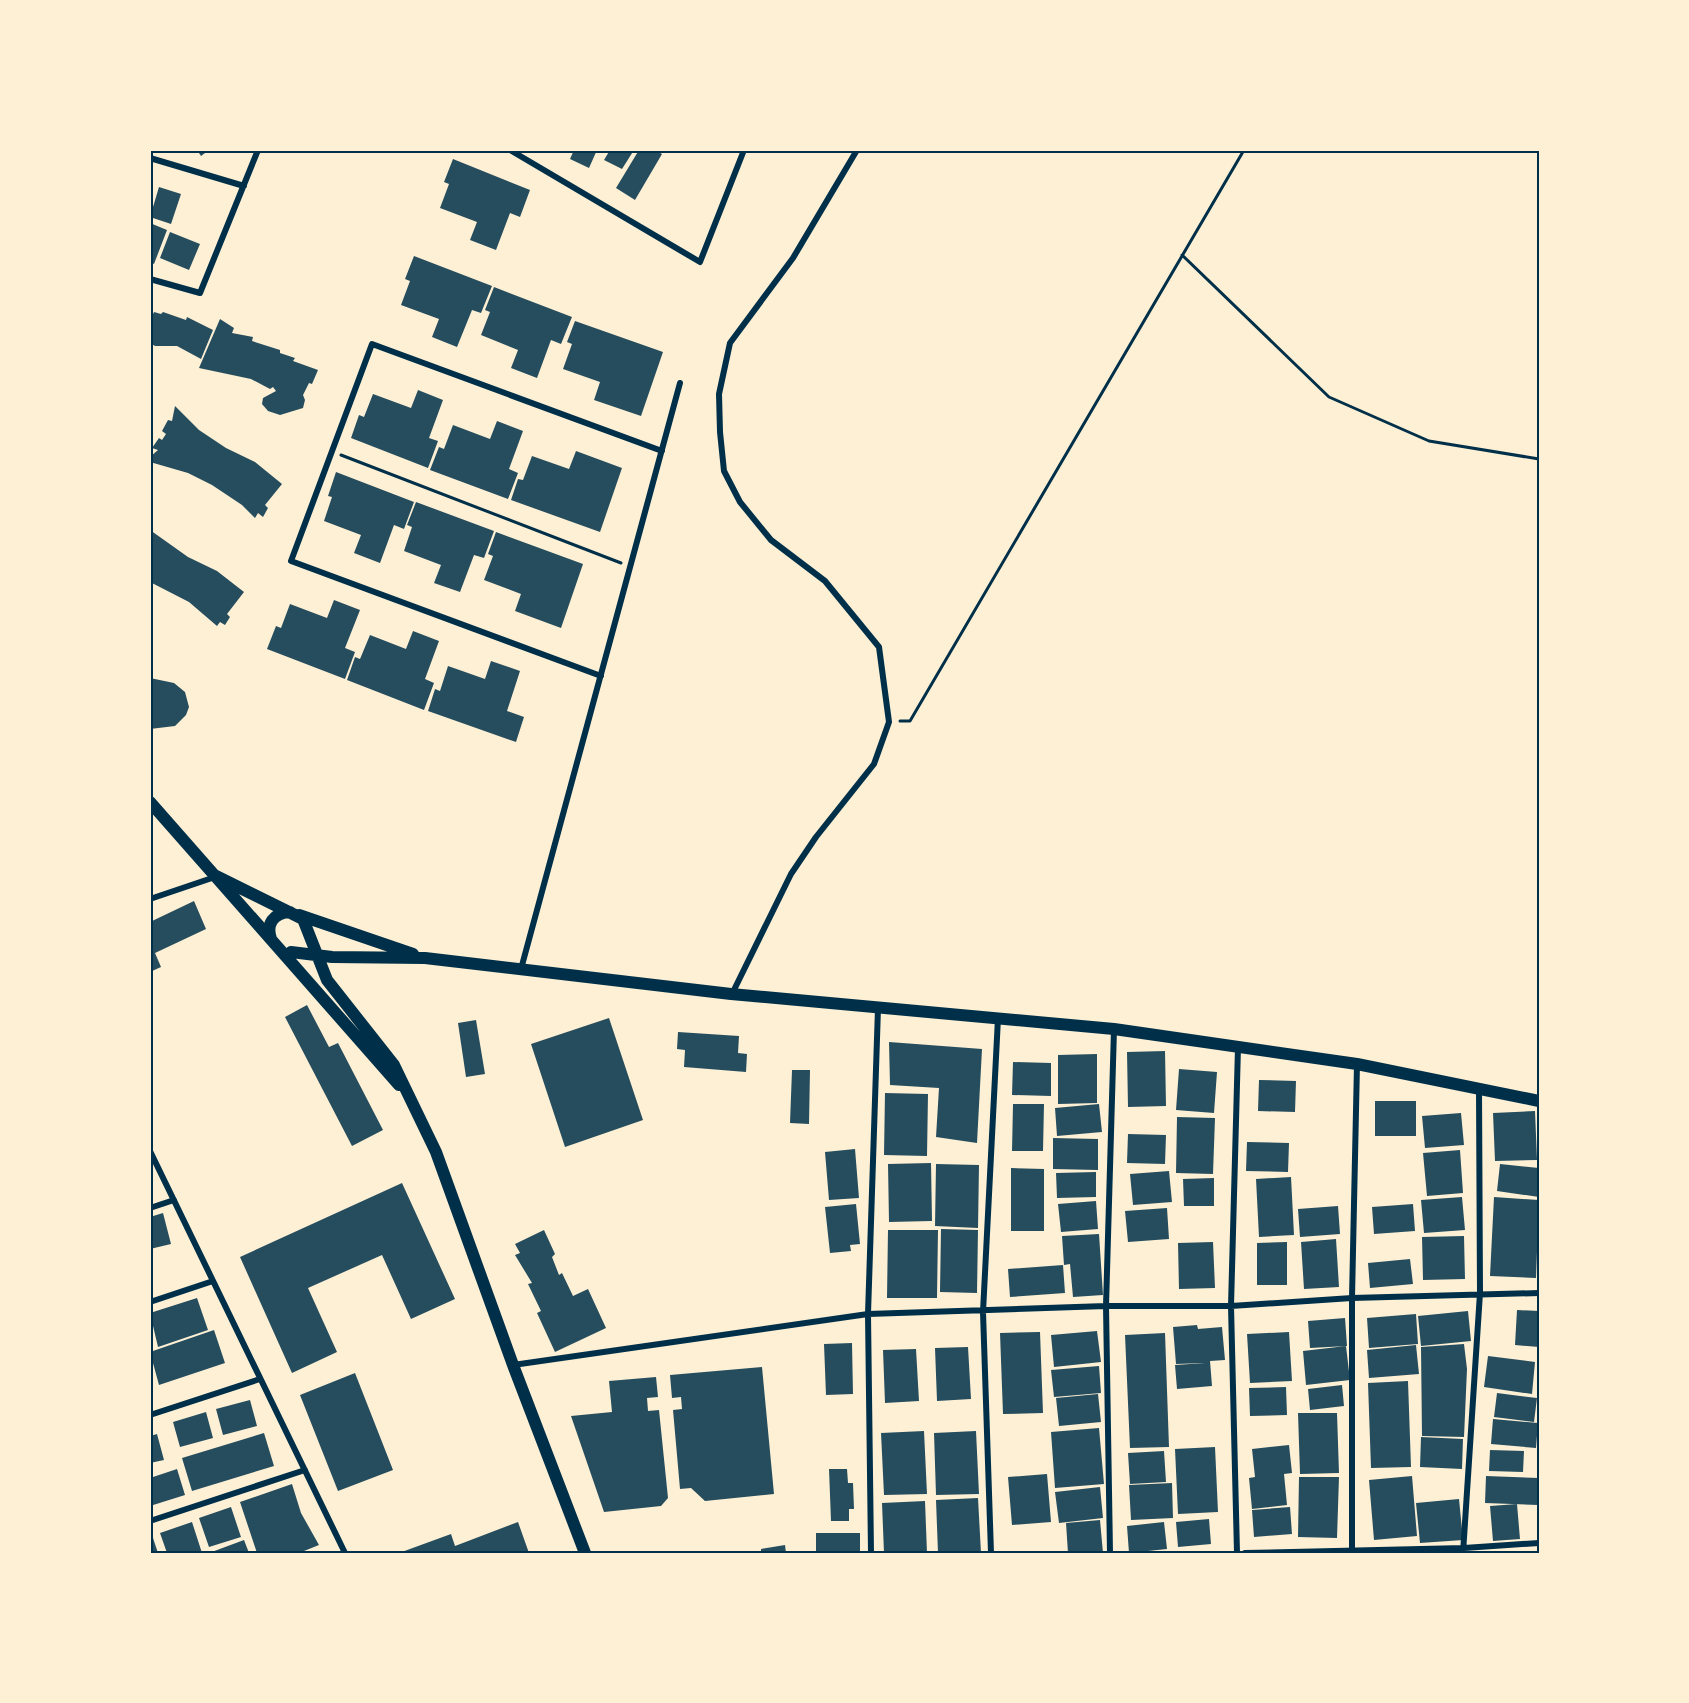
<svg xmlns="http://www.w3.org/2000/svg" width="1689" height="1703" viewBox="0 0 1689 1703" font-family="'Asap Condensed',sans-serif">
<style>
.building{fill:#264d5e}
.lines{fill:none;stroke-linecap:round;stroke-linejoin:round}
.path{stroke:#003049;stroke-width:3}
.minor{stroke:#003049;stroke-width:6}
.secondary{stroke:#003049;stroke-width:12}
.neatline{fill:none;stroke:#003049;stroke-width:2}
</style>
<rect width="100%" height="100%" fill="#fdf0d5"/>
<!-- building -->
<path class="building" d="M197 150H209L201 156Z
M574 150H597L589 168 570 159Z
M610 150H634L622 169 604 160Z
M639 150H655L662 154 635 200 616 188Z
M453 159 530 190 520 217 510 213 496 250 470 240 477 222 440 208 449 184 444 182Z
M159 187 181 194 171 224 150 217Z
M150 223 167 230 154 264 150 262Z
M170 232 200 244 189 270 160 258Z
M414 256 492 286 481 313 472 310 457 347 432 337 439 319 401 305 410 281 405 279Z
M494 287 572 317 561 344 551 340 537 378 511 368 518 350 481 335 490 312 485 310Z
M154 312 161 314 163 312 186 320 187 317 213 330 201 359 177 346H155L150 343V321Z
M220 319 234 328 232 333 253 337 252 341 280 350V353L295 358 293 361 318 370 312 384 309 383 303 395 305 400 303 408 280 415 268 411 262 404 263 398 276 391 273 387 270 389 251 379 199 368Z
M575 321 663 352 641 416 594 400 600 382 563 369 572 344 567 342Z
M418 390 443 400 429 438 438 441 428 468 351 438 359 415 364 417 373 394 411 408Z
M175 406 199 430 226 448 255 462 282 484 265 505 268 508 263 517 258 513 255 518 242 505 212 485 188 473 150 462V457L158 450 152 448 159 438 162 440 166 434 162 431 168 420 172 421Z
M497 421 523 431 509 469 518 473 508 499 430 470 439 447 444 449 453 425 490 439Z
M576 451 622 468 600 532 511 500 518 479 523 480 532 456 569 469Z
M336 472 414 502 404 529 394 525 380 563 354 553 361 535 324 521 332 497 328 496Z
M416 502 494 531 484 558 474 555 460 592 434 583 441 565 404 551 412 527 407 525Z
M150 530 188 557 217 571 244 592 227 614 230 617 225 625 220 622 217 626 189 602 150 582Z
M496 532 583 564 561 628 515 611 521 594 484 580 493 556 488 554Z
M334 600 360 610 345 648 355 652 345 679 267 649 276 626 281 628 290 604 327 618Z
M413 631 439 641 425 679 434 683 424 710 347 680 355 657 360 659 370 635 406 649Z
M491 661 520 671 507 711 524 717 516 742 428 711 435 689 440 691 448 666 485 679Z
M150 678 174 683 185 692 189 707 186 715 175 726 150 729Z
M194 901 206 929 155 953 161 967 150 972V922Z
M307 1005 329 1047 338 1043 383 1130 352 1146 285 1017Z
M609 1018 643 1120 565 1147 531 1044Z
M476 1020 485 1074 466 1077 458 1023Z
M678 1032 739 1036 738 1053 747 1054 746 1072 684 1067 685 1050 677 1049Z
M889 1042 982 1049 977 1143 936 1137 939 1088 890 1085Z
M1165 1051 1166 1106 1128 1107 1127 1052Z
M1097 1054V1103L1058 1104V1055Z
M1013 1062 1051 1063V1096L1012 1095Z
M1179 1069 1217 1072 1214 1113 1176 1110Z
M792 1070H810L809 1124 790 1123Z
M1259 1080 1296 1081 1295 1112 1258 1111Z
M885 1093 928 1094 927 1156 884 1155Z
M1375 1101H1416V1136H1375Z
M1013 1104H1044L1043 1151H1012Z
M1099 1104 1102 1132 1057 1136 1055 1108Z
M1535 1111 1537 1160 1495 1161 1493 1113Z
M1461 1113 1464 1145 1425 1148 1422 1116Z
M1177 1117 1215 1118 1213 1174 1176 1173Z
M1128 1134 1166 1135 1165 1164 1127 1163Z
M1053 1138 1098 1139V1170L1053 1169Z
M1247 1142 1289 1143 1288 1172 1246 1171Z
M855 1149 859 1198 829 1200 825 1152Z
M1460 1150 1463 1193 1427 1196 1423 1153Z
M931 1163 932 1221 889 1222 888 1164Z
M936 1164 979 1165 978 1228 935 1226Z
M1500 1164 1539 1168V1197L1497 1191Z
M1011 1168 1044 1169V1231H1011Z
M1169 1171 1172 1202 1133 1205 1130 1174Z
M1096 1172V1197L1057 1198 1056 1173Z
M1291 1177 1294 1235 1259 1237 1256 1179Z
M1214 1178V1206H1184L1183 1179Z
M402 1183 455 1299 411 1319 382 1255 308 1288 337 1352 292 1373 240 1257Z
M1462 1197 1465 1230 1424 1233 1421 1200Z
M1494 1197 1539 1200 1536 1278 1490 1276Z
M1096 1201 1098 1229 1061 1232 1058 1204Z
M856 1204 860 1244 850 1245 851 1251 830 1253 825 1207Z
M1413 1204 1415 1231 1374 1234 1372 1207Z
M1338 1206 1340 1234 1300 1237 1298 1209Z
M1167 1208 1169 1239 1128 1242 1125 1211Z
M163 1213 171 1244 150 1249V1217Z
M941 1229 978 1230 977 1293 940 1292Z
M544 1230 555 1254 552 1257 559 1275 562 1273 573 1296 588 1289 606 1328 555 1352 537 1313 541 1311 528 1284 532 1283 515 1255 520 1253 515 1244Z
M888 1230H938L937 1298H887Z
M1099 1234 1103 1295 1073 1297 1070 1264 1064 1265 1062 1236Z
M1464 1236 1465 1279 1423 1280 1422 1237Z
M1336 1239 1339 1287 1304 1289 1301 1242Z
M1213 1242 1215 1288 1179 1289 1178 1243Z
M1287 1242V1285H1257V1243Z
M1410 1259 1413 1284 1370 1288 1368 1263Z
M1063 1265 1065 1293 1010 1297 1008 1269Z
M197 1298 208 1330 158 1347 150 1313Z
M1517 1310 1539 1311V1347L1515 1345Z
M1468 1311 1471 1341 1421 1346 1418 1316Z
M1416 1314 1418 1344 1369 1348 1367 1318Z
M1345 1318 1347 1346 1310 1348 1308 1321Z
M1197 1325 1198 1329 1222 1327 1225 1360 1210 1361 1212 1386 1177 1389 1175 1365 1205 1363 1176 1364 1173 1327Z
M214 1330 225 1363 159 1385 150 1352Z
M1097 1331 1101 1362 1054 1367 1051 1335Z
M1040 1332 1043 1413 1003 1414 1000 1333Z
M1289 1332 1292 1381 1250 1383 1247 1334Z
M1165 1333 1169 1447 1130 1448 1125 1335Z
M852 1343 853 1394 826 1395 824 1344Z
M1464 1344 1467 1369 1464 1437 1422 1436 1421 1347Z
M1416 1345 1419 1374 1369 1378 1367 1350Z
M1346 1346 1350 1380 1306 1385 1303 1351Z
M968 1347 971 1399 937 1401 935 1348Z
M916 1349 919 1401 885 1403 883 1350Z
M1488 1356 1535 1362 1532 1394 1484 1387Z
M1099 1366 1101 1393 1054 1397 1051 1370Z
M762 1367 774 1494 705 1501 691 1488 680 1489 673 1410 682 1409 681 1397 672 1398 670 1375Z
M355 1373 393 1470 338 1491 300 1395Z
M656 1377 658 1397 647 1398 648 1411 659 1410 668 1498 661 1506 604 1512 571 1416 612 1412 609 1381Z
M1408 1381 1411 1467 1371 1468 1368 1383Z
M1342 1385 1344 1406 1310 1410 1308 1389Z
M1286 1387 1287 1415 1250 1416 1249 1388Z
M1497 1393 1537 1398 1534 1422 1494 1417Z
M1098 1394 1101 1422 1059 1426 1056 1398Z
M250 1400 257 1426 223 1435 216 1409Z
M206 1412 213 1438 180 1447 173 1422Z
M1298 1413H1337L1339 1473 1300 1474Z
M1493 1419 1538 1423 1536 1448 1491 1444Z
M1099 1428 1104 1484 1055 1488 1051 1432Z
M924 1431 927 1494 884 1495 881 1433Z
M976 1431 979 1494 936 1495 934 1433Z
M264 1433 274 1466 192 1491 182 1458Z
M157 1434 164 1460 150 1463V1436Z
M1421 1437 1463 1439 1462 1469 1420 1467Z
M1289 1445 1292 1473 1284 1474 1287 1505 1252 1509 1249 1478 1255 1477 1252 1449Z
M1215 1447 1218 1512 1178 1514 1175 1449Z
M1490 1450 1524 1451 1523 1472 1489 1471Z
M1164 1451 1166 1482 1130 1484 1128 1453Z
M177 1469 185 1495 150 1506V1478Z
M829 1469H847L848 1483H853L854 1509H849V1521H831Z
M1047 1474 1051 1522 1012 1525 1008 1477Z
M1412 1476 1417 1536 1374 1540 1369 1480Z
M1486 1476 1539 1478 1538 1505 1485 1503Z
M1299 1477H1339L1337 1538 1298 1537Z
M1172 1483 1173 1518 1131 1520 1129 1485Z
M292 1484 301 1513 319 1545 299 1553H257L240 1502Z
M1100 1487 1103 1518 1059 1523 1055 1492Z
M978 1498 981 1553H938L936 1500Z
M1459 1499 1463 1540 1420 1543 1416 1503Z
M925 1501 927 1553H884L882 1503Z
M1517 1504 1520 1539 1493 1541 1490 1506Z
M231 1507 241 1537 209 1547 199 1518Z
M1290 1507 1292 1534 1254 1537 1252 1510Z
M1209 1519 1211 1544 1178 1547 1176 1522Z
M1100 1520 1103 1553H1068L1066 1523Z
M192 1522 202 1553H167L160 1533Z
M518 1522 529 1553H399L451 1534 455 1546Z
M1164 1522 1167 1549 1129 1553 1127 1526Z
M816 1533H860V1553H816Z
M153 1538 158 1553H150V1539Z
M244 1540 249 1553H209Z
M785 1545 786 1553H761V1549Z"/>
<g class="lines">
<!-- path -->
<path class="path" d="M1182 255 1329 397 1429 441 1539 459
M341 455 621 563
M900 721H910L1244 150"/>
<!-- minor -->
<path class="minor" d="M510 150 700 262 744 150
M150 158 244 186
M150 279 200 293 258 150
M601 676 291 561 372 344 662 451
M150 899 215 877
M521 969 680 383
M732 994 791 874 816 837 874 764 889 722 879 647 825 581 771 540 740 502 724 471 720 432 719 394 730 343 793 258 857 150
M150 1151 345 1553
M150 1208 174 1200
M150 1302 213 1281
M513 1365 868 1314 1106 1306H1231L1352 1298 1539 1293
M150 1415 260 1379
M150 1521 305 1470
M1352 1550V1298L1357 1064
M871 1553 868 1314 878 1008
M991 1553 983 1312 998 1018
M1110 1553 1106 1306 1114 1029
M1237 1553 1231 1306 1238 1047
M1245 1553 1464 1548 1539 1543
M1463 1553 1480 1293 1479 1089"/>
<!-- secondary -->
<path class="secondary" d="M150 802 399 1085
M216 876 303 919 327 980 394 1065 436 1152 513 1365 585 1553
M299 915 413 954
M271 939C266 924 273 913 290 912
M291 952 332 957 425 958 731 994 1114 1029 1357 1064 1539 1101"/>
</g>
<!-- border -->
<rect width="1689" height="1703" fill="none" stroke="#fdf0d5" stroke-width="303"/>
<rect x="152" y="152" width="1386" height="1400" class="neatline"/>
</svg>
